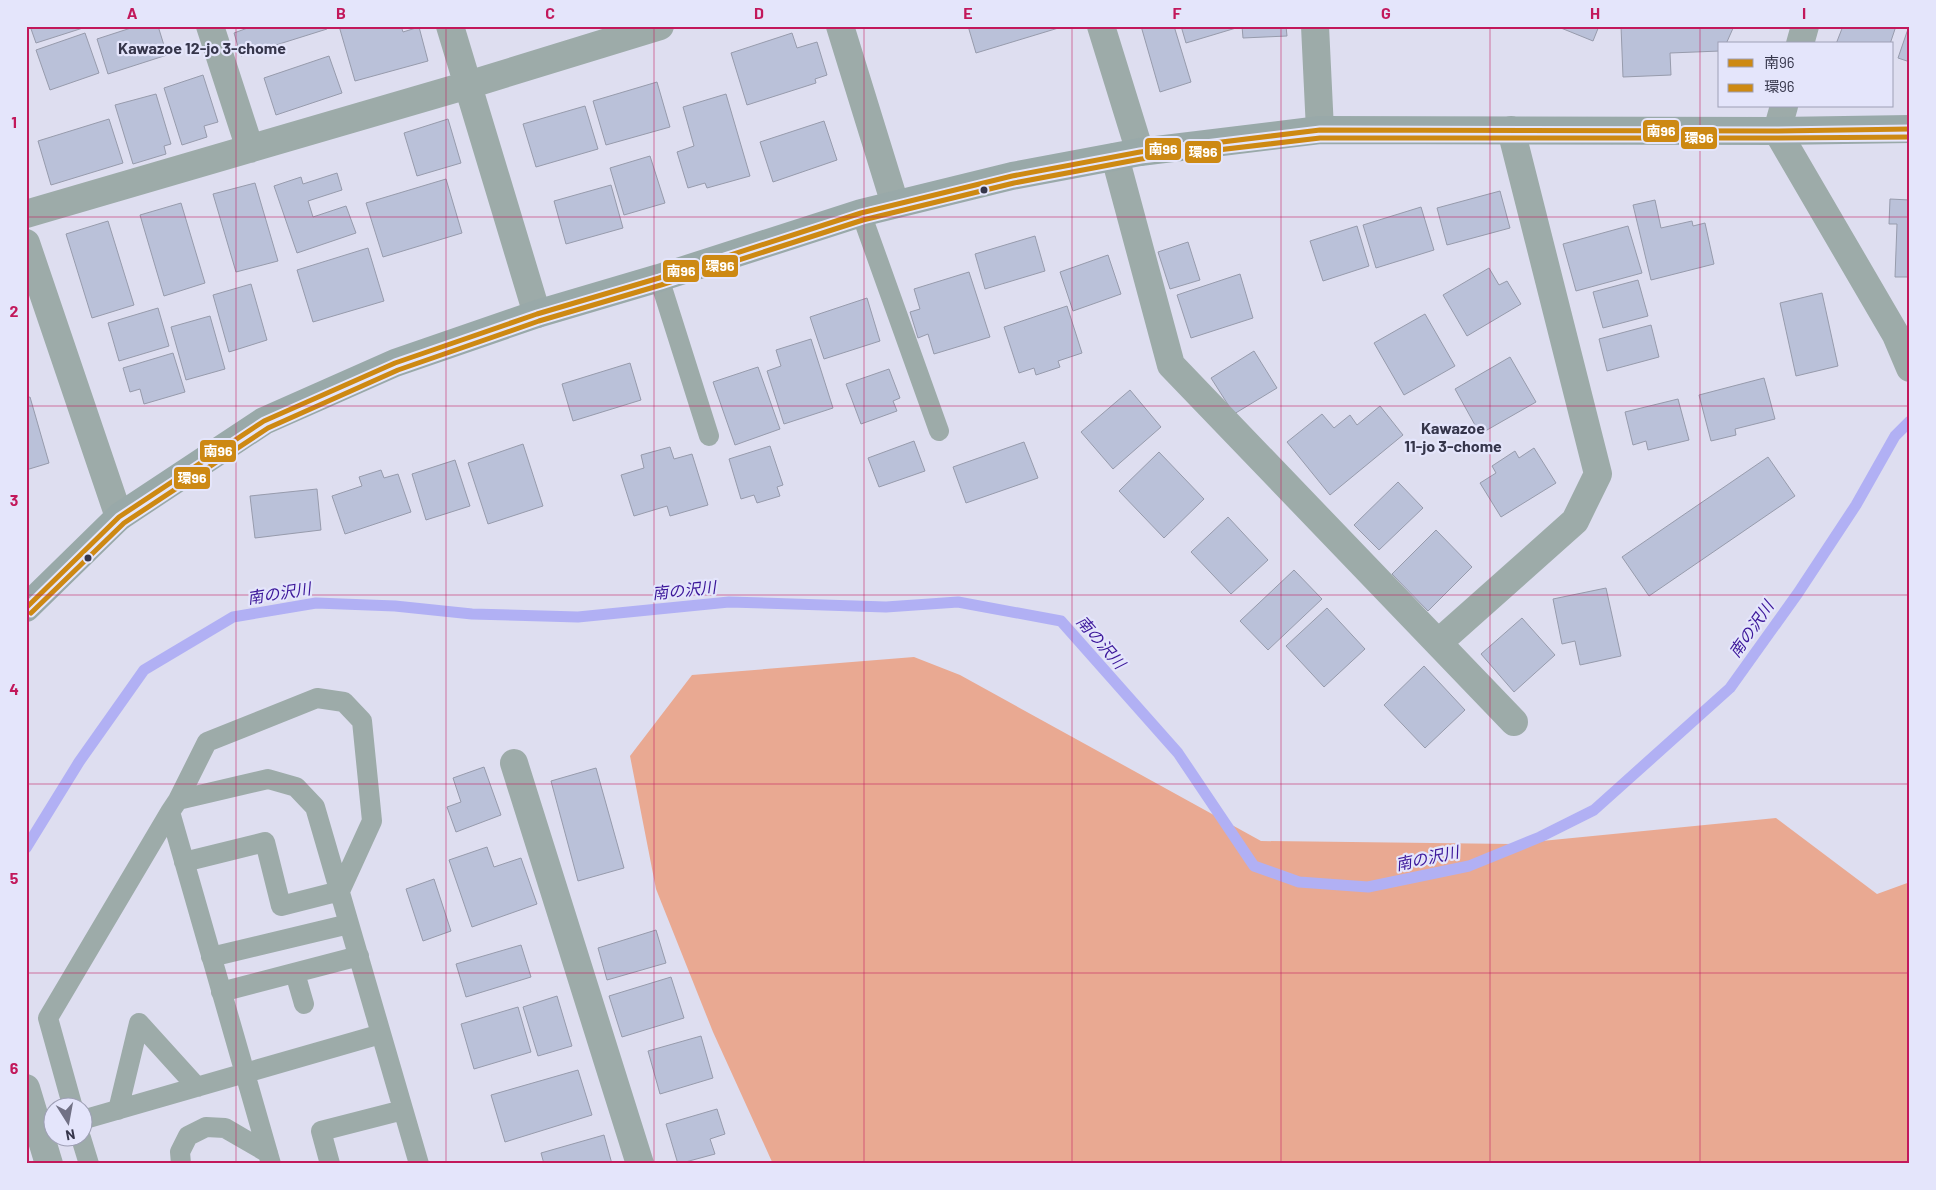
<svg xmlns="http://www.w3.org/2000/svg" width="1936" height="1190" viewBox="0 0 1936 1190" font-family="Barlow,'Noto Sans JP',sans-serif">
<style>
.forest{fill:#e9a992}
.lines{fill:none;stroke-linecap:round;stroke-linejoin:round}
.stream{stroke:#b1b0f4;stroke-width:11}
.building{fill:#bac1d9;stroke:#979bac}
.lane{stroke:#9daba9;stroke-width:20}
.street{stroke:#9daba9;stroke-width:28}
.secondary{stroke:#99a9a9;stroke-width:28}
.bus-1-casing{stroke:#e4e5fb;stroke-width:9}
.bus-2-casing{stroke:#e4e5fb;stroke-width:9}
.bus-1{stroke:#cd8913;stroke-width:5}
.bus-2{stroke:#cd8913;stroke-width:5}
.grid{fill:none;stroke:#c2185b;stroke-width:1;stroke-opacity:0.55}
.bus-dot{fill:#36364b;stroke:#e4e5fb;stroke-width:2}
.labels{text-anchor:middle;stroke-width:4.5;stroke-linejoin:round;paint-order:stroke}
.neighbourhood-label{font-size:16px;font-weight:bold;fill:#36364b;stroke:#e4e5fb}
.water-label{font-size:16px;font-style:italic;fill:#3a1599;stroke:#e4e5fb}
.line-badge{stroke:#e4e5fb;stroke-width:2}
.badge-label{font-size:14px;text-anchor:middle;font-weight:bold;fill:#fff}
.neatline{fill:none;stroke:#c2185b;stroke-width:2}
.grid-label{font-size:16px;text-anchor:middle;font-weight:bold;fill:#c2185b}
</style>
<rect width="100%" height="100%" fill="#dedef0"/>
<!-- forest -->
<path class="forest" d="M914 657 960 675 1261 841 1512 844 1776 818 1877 894 1910 882V1164H773L713 1032 656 889 630 756 692 675Z"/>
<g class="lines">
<!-- stream -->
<path class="stream" d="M26 848 79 762 144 670 233 617 316 603 395 606 472 614 578 617 729 602 886 607 958 602 1061 621 1178 753 1254 866 1299 882 1368 887 1469 866 1540 837 1594 810 1730 688 1798 593 1856 505 1895 436 1910 421"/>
</g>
<!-- building -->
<path class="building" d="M30 26H85L86 27 36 43Z
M137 26H158L167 55 108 74 97 39Z
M253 26H326L327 29 241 56 234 33Z
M339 26H401L403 32 419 27 428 61 355 81Z
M968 26H1065L976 53Z
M1141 26H1174L1191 82 1160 92Z
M1181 26H1235L1236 28 1186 43Z
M1242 26H1286L1287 36 1243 38Z
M1556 26H1599L1593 41Z
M1621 26H1734L1726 44H1720V51L1670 53 1671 75 1623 77Z
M1843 26H1896L1890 44H1836Z
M1909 26H1910V62L1898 58Z
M85 33 99 73 50 90 36 50Z
M792 33 797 48 817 42 827 75 815 79 816 83 747 105 731 53Z
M329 56 342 93 276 115 264 78Z
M203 75 218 122 204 126 207 137 182 145 164 88Z
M657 82 670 127 606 145 593 101Z
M156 94 171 144 164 146 166 154 133 164 115 105Z
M726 94 750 176 707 188 705 183 688 188 677 152 694 146 683 107Z
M585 106 598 149 536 167 523 124Z
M109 119 123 163 51 185 38 141Z
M448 119 461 163 417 176 404 133Z
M824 121 837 160 773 182 760 142Z
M650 156 665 203 624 215 610 168Z
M337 173 342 190 308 201 313 217 346 206 356 233 297 253 274 186 301 177 303 184Z
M446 179 462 233 383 257 366 203Z
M255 183 278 261 236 272 213 194Z
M611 185 623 228 566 244 554 201Z
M1500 191 1510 228 1447 245 1437 208Z
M1890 199 1910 200V277H1895L1897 224H1889Z
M1655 200 1661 228 1692 221 1693 226 1705 223 1714 264 1651 280 1633 205Z
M181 203 205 283 164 296 140 215Z
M1421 207 1434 250 1376 268 1363 225Z
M108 221 134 305 92 318 66 234Z
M1357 226 1369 266 1323 281 1310 241Z
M1628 226 1642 273 1576 291 1563 244Z
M1035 236 1045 271 985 289 975 254Z
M1188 242 1200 280 1170 289 1158 252Z
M368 248 384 301 313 322 297 270Z
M1108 255 1121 294 1073 311 1060 272Z
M1489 268 1499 285 1507 281 1521 304 1467 336 1443 295Z
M969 272 990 337 934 354 928 334 918 338 910 312 920 309 914 289Z
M1240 274 1253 318 1191 338 1177 295Z
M1638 280 1648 316 1603 328 1593 292Z
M251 284 267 340 229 352 213 295Z
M1822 293 1838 366 1796 376 1780 303Z
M867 298 880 341 824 359 810 317Z
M1067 306 1082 353 1058 361 1060 367 1036 375 1034 368 1019 373 1004 327Z
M158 308 169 346 119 361 108 323Z
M1425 314 1455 366 1404 395 1374 343Z
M210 316 225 369 186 380 171 327Z
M1651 325 1659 357 1607 371 1599 339Z
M811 339 833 408 784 424 767 371 781 366 776 350Z
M1254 351 1277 388 1234 414 1211 378Z
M173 353 185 392 144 404 140 389 130 392 123 368Z
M1510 357 1536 402 1480 434 1455 389Z
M630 363 641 400 573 421 562 384Z
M758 367 780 429 735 445 713 382Z
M889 369 900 398 893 401 897 411 861 424 846 384Z
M1764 378 1775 419 1735 429 1736 435 1711 441 1699 395Z
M1130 390 1161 427 1113 469 1081 432Z
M30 397 49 463 26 470V398Z
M1678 399 1689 440 1648 450 1646 441 1633 445 1625 412Z
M1380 406 1403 435 1330 495 1287 442 1322 414 1334 428 1350 415 1357 425Z
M914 441 925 471 879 487 868 458Z
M1024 442 1038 478 966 503 953 467Z
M523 444 543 506 488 524 468 463Z
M770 446 783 485 777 487 780 496 757 503 754 495 741 499 729 459Z
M670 447 674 459 692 454 708 505 670 516 667 506 634 516 621 475 644 468 641 455Z
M1534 448 1556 483 1501 517 1480 483 1496 473 1492 466 1515 451 1519 458Z
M1159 452 1204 499 1164 538 1119 491Z
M1768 457 1795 496 1649 596 1622 557Z
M455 460 470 506 426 520 412 474Z
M381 470 384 478 398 474 411 512 345 534 332 496 362 486 359 477Z
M1398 482 1423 508 1379 550 1354 525Z
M317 489 321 530 255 538 250 496Z
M1228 517 1268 560 1231 594 1191 552Z
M1436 530 1472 567 1428 611 1392 574Z
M1294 570 1322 599 1268 650 1240 621Z
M1606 588 1621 656 1580 665 1575 641 1562 644 1553 599Z
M1327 608 1365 649 1324 687 1286 646Z
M1522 618 1555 655 1514 692 1481 654Z
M1424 666 1465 710 1425 748 1384 705Z
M484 767 501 815 456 832 447 807 461 802 453 778Z
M596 768 624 868 578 881 551 781Z
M487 847 494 867 521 858 537 904 472 927 449 860Z
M434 879 451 931 423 941 406 889Z
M656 930 666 963 607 980 598 948Z
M521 945 531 977 466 997 456 964Z
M671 977 684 1018 622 1037 609 996Z
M557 996 572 1046 538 1056 523 1007Z
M518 1007 531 1052 474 1069 461 1024Z
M701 1036 713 1078 660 1094 648 1051Z
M578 1070 592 1115 505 1142 491 1095Z
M717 1109 725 1134 710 1139 715 1154 678 1164 666 1124Z
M604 1135 612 1164H544L541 1153Z"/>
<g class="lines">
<!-- lane -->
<path class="lane" d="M861 213 939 431
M659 278 709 436
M178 800 207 742 317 698 344 702 362 721 372 821 340 891 281 906 265 842 184 862
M170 812 271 1164
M211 957 349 924
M295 973 304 1004
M221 992 359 956
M73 1108 48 1018 170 812 178 800 268 779 296 787 315 807 419 1164
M118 1110 139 1023 197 1087
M82 1120 381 1034
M81 1138 89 1164
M181 1164 180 1152 188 1136 206 1127 225 1128 268 1153
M330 1164 321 1131 403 1110"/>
<!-- street -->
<path class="street" d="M210 26 250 149
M450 26 537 314
M840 26 895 204
M1101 26 1140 152
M1315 26 1320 130
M1800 44 1805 26
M1784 106 1777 131 1896 335 1910 368
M1115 157 1171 365 1514 722
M26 214 468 85 660 26
M26 243 119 517
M1438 643 1575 521 1598 474 1511 130
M514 763 640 1164
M26 1088 49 1164"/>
<!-- secondary -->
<path class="secondary" d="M26 608 119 517 264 421 395 363 537 314 659 278 861 213 1012 176 1140 152 1320 130 1777 131 1910 129"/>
<defs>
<path id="bus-1" d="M26 608 119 517 264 421 395 363 537 314 659 278 861 213 1012 176 1140 152 1320 130 1777 131 1910 129"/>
<path id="bus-2" d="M31 613 124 523 268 428 398 370 539 321 661 285 863 220 1014 183 1141 159 1320 138H1777L1910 137"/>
</defs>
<!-- bus-1 casing -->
<use href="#bus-1" class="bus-1-casing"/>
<!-- bus-2 casing -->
<use href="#bus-2" class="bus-2-casing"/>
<!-- bus-1 -->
<use href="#bus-1" class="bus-1"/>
<!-- bus-2 -->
<use href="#bus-2" class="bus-2"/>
</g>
<!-- grid -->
<path class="grid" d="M236 26V1164M446 26V1164M654 26V1164M864 26V1164M1072 26V1164M1281 26V1164M1490 26V1164M1700 26V1164M26 217H1910M26 406H1910M26 595H1910M26 784H1910M26 973H1910"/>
<!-- markers -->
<g class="bus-dot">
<circle cx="984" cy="190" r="4.5"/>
<circle cx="88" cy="558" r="4.5"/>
</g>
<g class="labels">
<!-- neighbourhood labels -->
<g class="neighbourhood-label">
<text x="202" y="54">Kawazoe 12-jo 3-chome</text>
<text x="1453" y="434">Kawazoe<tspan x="1453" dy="18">11-jo 3-chome</tspan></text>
</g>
<!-- water labels -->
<g class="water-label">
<text transform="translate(684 590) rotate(-6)" y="6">南の沢川</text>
<text transform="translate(279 593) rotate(-9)" y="6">南の沢川</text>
<text transform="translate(1751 629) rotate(-55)" y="6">南の沢川</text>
<text transform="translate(1101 642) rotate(49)" y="6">南の沢川</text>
<text transform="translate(1427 858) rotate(-12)" y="6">南の沢川</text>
</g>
</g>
<g class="line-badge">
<rect x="1642" y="119" width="38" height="24" rx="5" fill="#cd8913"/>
<rect x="1680" y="126" width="38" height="24" rx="5" fill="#cd8913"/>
<rect x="1144" y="137" width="38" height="24" rx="5" fill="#cd8913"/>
<rect x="1184" y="140" width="38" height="24" rx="5" fill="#cd8913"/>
<rect x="701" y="254" width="38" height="24" rx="5" fill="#cd8913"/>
<rect x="662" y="259" width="38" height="24" rx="5" fill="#cd8913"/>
<rect x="199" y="439" width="38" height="24" rx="5" fill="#cd8913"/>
<rect x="173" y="466" width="38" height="24" rx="5" fill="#cd8913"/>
</g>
<g class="badge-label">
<text x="1661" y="136">南96</text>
<text x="1699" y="143">環96</text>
<text x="1163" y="154">南96</text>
<text x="1203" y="157">環96</text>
<text x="720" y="271">環96</text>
<text x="681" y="276">南96</text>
<text x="218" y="456">南96</text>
<text x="192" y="483">環96</text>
</g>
<!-- border -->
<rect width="1936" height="1190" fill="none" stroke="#e4e5fb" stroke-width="55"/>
<!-- legend -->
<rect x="1718" y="42" width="175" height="65" fill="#e4e5fb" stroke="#9e9fb5"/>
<rect x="1728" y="59" width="25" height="8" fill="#cd8913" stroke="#9e9fb5"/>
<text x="1764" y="68" font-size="15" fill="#36364b">南96</text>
<rect x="1728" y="84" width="25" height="8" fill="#cd8913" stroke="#9e9fb5"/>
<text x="1764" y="92" font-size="15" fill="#36364b">環96</text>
<!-- north arrow -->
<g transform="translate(68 1122) rotate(169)"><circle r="24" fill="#e4e5fb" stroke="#9e9fb5"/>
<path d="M0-4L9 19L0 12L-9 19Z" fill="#717185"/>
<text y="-8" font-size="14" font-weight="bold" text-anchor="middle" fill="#36364b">N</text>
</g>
<rect x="28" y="28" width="1880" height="1134" class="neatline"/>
<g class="grid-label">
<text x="132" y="19">A</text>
<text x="341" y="19">B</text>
<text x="550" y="19">C</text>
<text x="759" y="19">D</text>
<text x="968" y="19">E</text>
<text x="1177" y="19">F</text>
<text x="1386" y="19">G</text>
<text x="1595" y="19">H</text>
<text x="1804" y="19">I</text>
<text x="14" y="128">1</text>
<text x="14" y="317">2</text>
<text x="14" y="506">3</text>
<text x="14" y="695">4</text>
<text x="14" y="884">5</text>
<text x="14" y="1074">6</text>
</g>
</svg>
